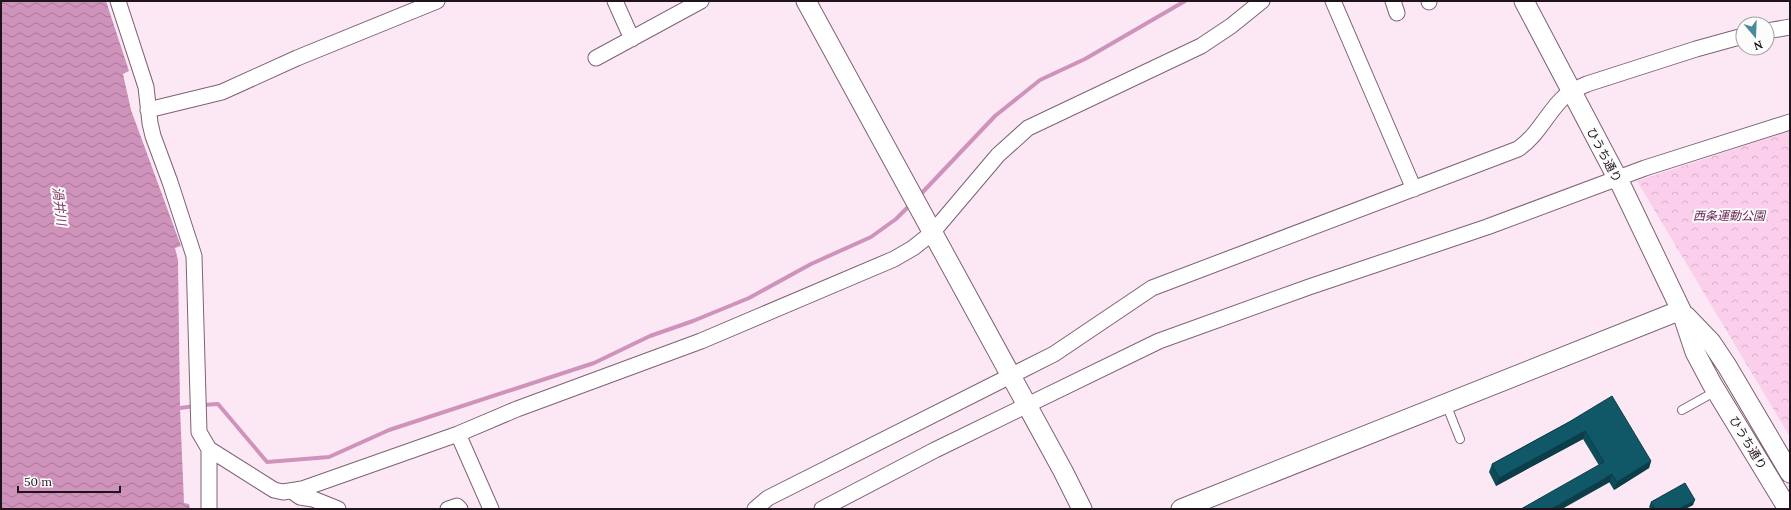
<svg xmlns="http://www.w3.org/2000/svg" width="1791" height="510" viewBox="0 0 1791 510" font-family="Lora,'Noto Sans JP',serif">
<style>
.park{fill:url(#park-crowns)}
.water{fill:url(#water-waves)}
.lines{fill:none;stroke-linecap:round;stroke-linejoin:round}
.stream{stroke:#cf93bb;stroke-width:4}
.service-casing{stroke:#7d6274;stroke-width:10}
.minor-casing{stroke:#7d6274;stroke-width:17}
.tertiary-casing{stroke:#7d6274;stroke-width:21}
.service{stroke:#fff;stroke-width:8}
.minor{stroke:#fff;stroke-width:15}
.tertiary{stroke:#fff;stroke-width:19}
.wall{fill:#0e4c59}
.shaded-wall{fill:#0b3e49}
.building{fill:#105868;stroke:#0b3e49}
.labels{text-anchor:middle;stroke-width:4;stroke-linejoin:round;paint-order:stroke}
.street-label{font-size:12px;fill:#1f141b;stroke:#fcfcfc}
.park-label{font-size:12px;font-style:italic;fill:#641f52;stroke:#fcfcfc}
.water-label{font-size:13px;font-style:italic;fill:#81396d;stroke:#fcfcfc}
</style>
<defs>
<pattern id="park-crowns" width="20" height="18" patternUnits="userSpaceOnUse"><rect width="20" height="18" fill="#fbceeb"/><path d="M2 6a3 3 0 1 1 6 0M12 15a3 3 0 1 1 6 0" fill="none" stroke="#d7b0c9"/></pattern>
<pattern id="water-waves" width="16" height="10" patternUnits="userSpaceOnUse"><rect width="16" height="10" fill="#cf93bb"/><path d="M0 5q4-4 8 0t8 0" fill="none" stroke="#a77797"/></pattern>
</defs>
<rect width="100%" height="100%" fill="#fce8f5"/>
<!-- park -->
<path class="park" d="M1790 131V437L1637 181Z"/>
<!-- water -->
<path class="water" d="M1 1H106L129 71 123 74 131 110 181 246 175 248 178 260 180 408 184 503 189 504 190 509H1Z"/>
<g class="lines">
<!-- stream -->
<path class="stream" d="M919 196 995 116 1040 80 1085 59 1185 1
M202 405 218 404 267 462 329 457 389 430 594 363 650 336 693 321 749 298 811 264 871 237 896 219 911 204
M180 408 195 406"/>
<defs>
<path id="service" d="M1446 404 1460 439
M1682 410 1716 391"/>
<path id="minor" d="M118 1 146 87 150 123 153 136 170 182 194 256 199 432 209 449 274 490 283 492 302 489 458 434 517 409 701 341 894 259 913 248 932 233 998 155 1028 128 1201 46 1231 26 1262 1
M615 1 632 39
M1333 1 1414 189
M1393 1 1397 13
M1429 1V2
M1767 31 1790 27
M596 58 701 1
M148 110 222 92 297 58 437 1
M458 434 491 509
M209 449V509
M293 492 300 497 313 499 338 509
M448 509 457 506 460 509
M755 509 768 498 1054 354 1152 288 1518 149C1537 136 1545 117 1560 101 1567 93 1577 88 1587 84L1696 49 1743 36
M822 509 935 450 1159 341 1309 287 1487 227 1645 168 1790 122"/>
<path id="tertiary" d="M806 1 1063 471 1082 509
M1524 1 1621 185 1681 310 1695 352 1712 384 1788 509
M1686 316 1711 342 1727 366 1790 473
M1181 509 1681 310"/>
</defs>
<!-- service casing -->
<use href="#service" class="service-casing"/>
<!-- minor casing -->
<use href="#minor" class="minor-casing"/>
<!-- tertiary casing -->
<use href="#tertiary" class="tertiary-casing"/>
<!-- service -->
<use href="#service" class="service"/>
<!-- minor -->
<use href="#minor" class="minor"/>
<!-- tertiary -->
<use href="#tertiary" class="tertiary"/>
</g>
<!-- wall -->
<path class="wall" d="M1569 422 1651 461 1649 468 1614 490 1583 439 1496 486 1489 472 1492 464Z
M1651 502 1693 505 1685 509H1651L1649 507Z"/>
<!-- shaded-wall -->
<path class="shaded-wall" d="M1585 431 1583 439 1496 486 1499 478Z
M1651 461 1649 468 1614 490 1617 482Z
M1612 474 1610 482 1562 509H1551Z
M1695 500 1693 505 1685 509H1679Z"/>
<!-- building -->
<path class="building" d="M1612 396 1651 461 1617 482 1612 474 1551 509H1521L1604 462 1585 431 1499 478 1492 464 1569 422Z
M1685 483 1695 500 1679 509H1655L1651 502Z"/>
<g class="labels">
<!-- street labels -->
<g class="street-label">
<text transform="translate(1604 155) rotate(62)" y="4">ひうち通り</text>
<text transform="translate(1748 443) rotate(59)" y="4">ひうち通り</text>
</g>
<!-- park labels -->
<g class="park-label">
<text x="1729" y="220">西条運動公園</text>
</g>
<!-- water labels -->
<g class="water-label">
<text transform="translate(60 206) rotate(83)" y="5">渦井川</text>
</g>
</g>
<!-- border -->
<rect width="1791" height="510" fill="none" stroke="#1f141b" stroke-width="4"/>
<!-- north arrow -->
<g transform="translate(1755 36) rotate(161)"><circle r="19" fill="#fcfcfc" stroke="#a49fa2"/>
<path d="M0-3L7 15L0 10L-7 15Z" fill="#488b9b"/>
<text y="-6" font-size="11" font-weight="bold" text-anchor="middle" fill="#1f141b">N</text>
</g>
<!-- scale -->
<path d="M18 486v6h102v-6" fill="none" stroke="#1f141b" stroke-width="2"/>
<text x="24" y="486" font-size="12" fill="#1f141b" stroke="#fcfcfc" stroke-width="3" paint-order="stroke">50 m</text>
</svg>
